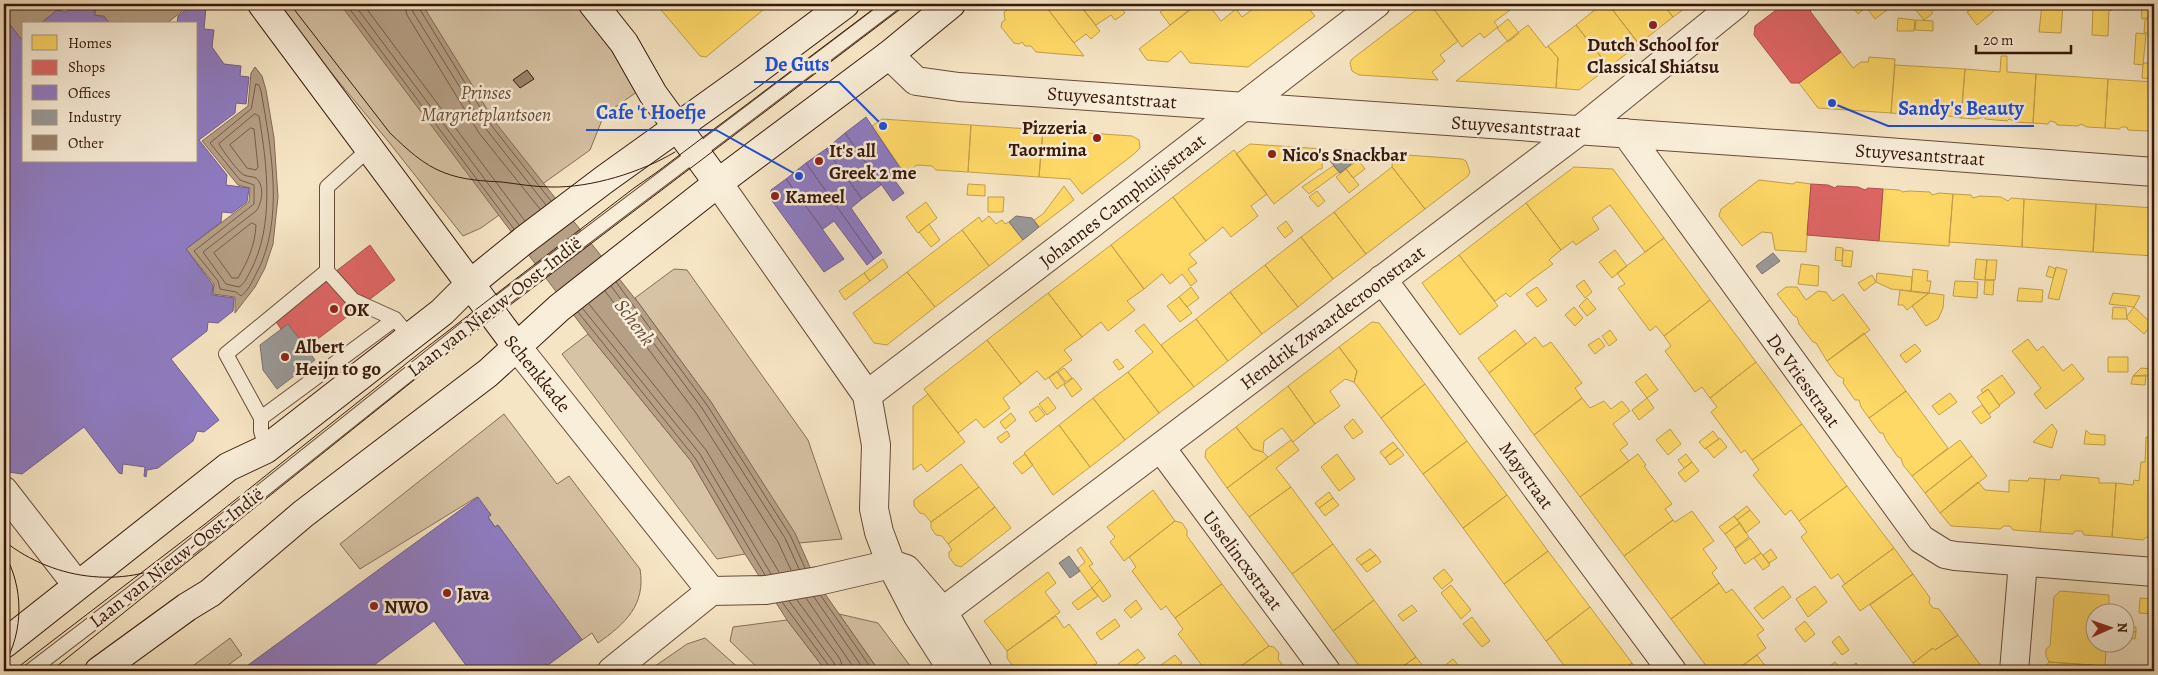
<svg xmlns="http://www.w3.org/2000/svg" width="2158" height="675" viewBox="0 0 2158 675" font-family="Alegreya,serif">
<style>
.green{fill:#d6c2a4;stroke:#866d57}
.water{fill:#b59f85;stroke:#836954}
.homes{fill:#ffd966;stroke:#c39f4a}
.shops{fill:#e06666;stroke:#ad4f4a}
.offices{fill:#8e7cc3;stroke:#745e8c}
.industry{fill:#999;stroke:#7c726e}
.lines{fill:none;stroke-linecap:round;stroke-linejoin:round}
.shore{stroke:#765c48;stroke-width:1}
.building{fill:#9a836b;stroke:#37180a}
.service-casing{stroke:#674b38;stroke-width:16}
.minor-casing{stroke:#674b38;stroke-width:30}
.tertiary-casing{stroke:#674b38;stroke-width:30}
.secondary-casing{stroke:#37180a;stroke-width:30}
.service{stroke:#f9eed9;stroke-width:14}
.minor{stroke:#f9eed9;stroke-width:28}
.tertiary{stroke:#f9eed9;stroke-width:28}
.secondary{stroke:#f9eed9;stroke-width:28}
.tram{stroke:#37180a;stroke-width:1}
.poi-dot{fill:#8f2418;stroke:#f9eed9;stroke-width:2}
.labels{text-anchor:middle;stroke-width:5;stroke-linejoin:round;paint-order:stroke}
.poi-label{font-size:19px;font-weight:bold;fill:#37180a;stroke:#f9eed9;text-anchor:start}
.park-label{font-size:19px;font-style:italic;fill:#674b38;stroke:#f9eed9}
.street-label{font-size:19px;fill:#37180a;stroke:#f9eed9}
.water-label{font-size:20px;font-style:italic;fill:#694e3b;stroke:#f9eed9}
.leader{fill:none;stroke:#1d4ed8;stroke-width:2}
.callout-dot{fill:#1d4ed8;stroke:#f9eed9;stroke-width:2}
.callout-label{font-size:20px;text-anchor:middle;font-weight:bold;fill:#1d4ed8;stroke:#f9eed9;stroke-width:5;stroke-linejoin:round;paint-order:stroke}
</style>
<rect width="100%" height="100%" fill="#f6e5c4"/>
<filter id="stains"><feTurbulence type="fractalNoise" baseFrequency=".004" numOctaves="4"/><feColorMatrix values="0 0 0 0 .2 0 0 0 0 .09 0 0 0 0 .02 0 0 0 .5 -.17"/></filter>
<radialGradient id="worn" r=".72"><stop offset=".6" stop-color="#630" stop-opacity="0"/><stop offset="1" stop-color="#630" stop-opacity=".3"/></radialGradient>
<!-- green -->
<path class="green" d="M278 4H576L641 89 604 115 590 150 481 228 463 236 388 141 329 70Z
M674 269 687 270 808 440 842 539 799 543 711 402 635 298Z
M588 334 691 461 745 554 717 559 562 354Z
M504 414 557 484 569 476 640 569C646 605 625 624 598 643L592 633 582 640 498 525 495 527 488 517 491 515 477 497 360 569 340 544Z
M839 614 878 623 914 671H879Z
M787 620 826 671H761L730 641 733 627Z
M230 638 242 655 220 671H186Z
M705 638 742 671H648L687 644Z"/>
<!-- water -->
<path class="water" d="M4 4H65L40 24H24V37L21 39 4 17Z
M96 4H191L166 24H110L104 16 95 15Z
M340 4H422L495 122 640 305 711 402 795 533 816 581 879 671H826L787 620 745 554 691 461 588 334Z
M255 67 262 76 266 90 274 138 278 197 273 244 265 268 255 287 235 313V297L213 294 214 284 186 249 249 202 250 188 238 185 202 141 248 106 251 73Z"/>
<!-- homes -->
<path class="homes" d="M656 4H762L763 10 706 57 700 56Z
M1014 4H1044L1084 56 1036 52 1031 46H1025L1022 42 1019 44 1014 43 1001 27 1002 22 1005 20 1004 12Z
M1044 4H1079L1100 31 1091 39 1086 34 1074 43Z
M1079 4H1118L1125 13 1115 20 1111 15 1096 25Z
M1172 4H1192L1194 6 1170 25 1160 12Z
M1198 4H1208L1221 21 1236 9 1242 17 1260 4H1305L1315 16 1248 67 1190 63 1181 51 1168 62 1147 60 1139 49Z
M1424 4H1430L1458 41 1440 55 1445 61 1432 72 1438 80 1359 75 1352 71 1350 63 1352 59Z
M1430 4H1518L1494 22 1498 27 1484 38 1480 33 1462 47Z
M1602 4H1608L1639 44 1609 67 1576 25Z
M1608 4H1663L1673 17 1639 44Z
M1663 4H1691L1673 17Z
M1851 4H1864L1866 7 1858 14Z
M1864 4H1882L1887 10 1875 19Z
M1922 4H1926L1933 13 1924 20 1915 9Z
M1978 4H1988L1994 11 1977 25 1967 12Z
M2042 4H2063L2061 33 2039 32Z
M2105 4H2119L2111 11Z
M2141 4H2154V16L2142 19Z
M2093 8 2109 9 2108 36 2092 35Z
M2154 16V33H2144L2145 20Z
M1898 18 1915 20 1914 31H1897Z
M1508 19 1519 33 1508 42 1497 28Z
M1916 20 1933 21V31L1915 30Z
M1528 25 1546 48 1548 46 1558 58 1556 88 1456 81Z
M1576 25 1609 67 1579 90 1556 88 1558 58 1548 46Z
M2136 33 2146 34 2143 65 2134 64Z
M1841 52 1853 68 1861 62H1868L1869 57 1895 59 1891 113 1818 108 1799 83Z
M2001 56H2007V72L2036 74 2033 123 2016 122 2009 119 2007 121 1985 119 1984 117 1976 119 1961 118 1965 69 2000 72Z
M2143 63H2151L2150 79 2142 78Z
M1895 65 1965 69 1961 118 1937 114 1935 116 1914 114 1912 112 1905 114 1891 113Z
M2036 74 2108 79 2105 128 2087 127 2081 124 2078 126 2057 125 2055 122 2050 121 2048 124 2033 123Z
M2108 79 2154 82V129L2149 131 2128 130 2127 127H2122L2119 129 2105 128Z
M882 119 971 125 968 172 936 170 932 166 917 165 905 174 872 126Z
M971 125 1043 130 1039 177 968 172Z
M1043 130 1132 136 1139 140 1140 148 1134 154 1082 194 1070 179 1039 177Z
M1250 144 1323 149 1322 169H1319L1274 204 1236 154Z
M1234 150 1267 194 1251 206 1258 216 1244 227 1231 237 1223 227 1206 241 1173 197Z
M1393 154 1462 159 1466 161 1470 172 1468 176 1425 209 1392 167Z
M1358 160 1365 169 1353 178 1346 169Z
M1333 166 1339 172 1309 194 1302 187Z
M1392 167 1425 209 1366 254 1334 212Z
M1574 167 1613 169 1664 238 1645 252 1610 205 1592 218 1599 229 1576 245 1573 241 1561 250 1526 203Z
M1346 169 1359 185 1349 193 1336 177Z
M1759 180 1793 184 1796 182 1811 184 1806 252 1775 250 1772 233 1762 232 1742 246 1719 216 1721 209Z
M968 184 985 185V196L967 195Z
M1064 186 1074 200 1039 227 1034 220 1043 214Z
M1883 189 1900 190 1902 192 1909 191 1930 192 1932 195 1939 193 1953 194 1949 246 1879 241Z
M1317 191 1325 201 1318 207 1309 197Z
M1953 194 1971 195 1973 198 1980 196 2001 197 2008 201 2011 198 2024 199 2022 247 1949 242Z
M988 197H1004L1003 212H988Z
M1173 197 1206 241 1189 254 1197 263 1188 269 1197 281 1191 286 1182 274 1170 284 1162 274 1144 289 1111 245Z
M2024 199 2096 204 2093 252 2022 247Z
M926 202 937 218 918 233 906 217Z
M1526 203 1561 250 1549 260 1553 264 1531 280 1510 297 1506 293 1495 301 1459 255Z
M2096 204 2154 208V256L2093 252Z
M1334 212 1366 254 1333 279 1301 237Z
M989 216 996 224 1002 220 1005 224 1009 222 1023 240 989 266 962 230 979 217 982 222Z
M1286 221 1293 231 1285 238 1277 228Z
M929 224 940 240 931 247 919 232Z
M962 230 989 266 935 307 907 272Z
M1301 237 1333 279 1298 307 1265 265Z
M1664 238 1710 300 1664 336 1656 326 1650 331 1618 288 1625 284 1617 273Z
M1111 245 1144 289 1127 301 1135 310 1108 331 1101 322 1082 337 1048 293Z
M1836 247 1843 248 1842 261 1835 260Z
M1615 250 1627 266 1612 278 1599 262Z
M1843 250 1853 251 1851 267 1842 266Z
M1459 255 1498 306 1460 335 1422 283Z
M883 259 888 267 870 281 864 273Z
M1976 259 1987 260 1985 280 1974 279Z
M1987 260H1997L1995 280H1985Z
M1801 264 1819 266 1818 286 1798 284Z
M1265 265 1298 307 1262 334 1230 292Z
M2049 266 2056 269 2053 278 2046 276Z
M2056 267 2067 270 2059 300 2048 298Z
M1913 269 1928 271 1927 281H1931L1929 293 1911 291Z
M907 272 935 307 887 345 874 343 853 313Z
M864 273 870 281 845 300 839 291Z
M1877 273 1912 277 1911 291 1891 289 1876 282Z
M1872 275 1876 282 1864 291 1858 283Z
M1584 280 1592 292 1585 298 1576 286Z
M1985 280H1994L1993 295 1984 294Z
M1955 281 1978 282 1977 298 1953 296Z
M1191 287 1199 298 1187 307 1179 297Z
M1537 287 1547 300 1537 307 1526 294Z
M1786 287H1797L1806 300 1818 291 1826 292 1833 301 1843 294 1870 330 1827 361 1816 343 1813 342 1799 324 1797 317 1794 316 1777 294Z
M2019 288 2043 290 2042 302 2017 301Z
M1900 290 1922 293H1929L1907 310 1903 305H1898Z
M1230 292 1262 334 1228 361 1196 319Z
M1048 293 1082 337 1064 350 1072 360 1045 380 1037 371 1021 384 987 340Z
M1929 293 1944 295 1943 308 1938 319 1926 326 1912 306Z
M2113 293 2140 296 2134 307 2109 304Z
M1179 297 1192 313 1180 322 1167 306Z
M1587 298 1596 309 1587 316 1579 306Z
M1710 300 1756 362 1710 398 1702 387 1695 392 1665 351 1671 346 1664 336Z
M1574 307 1583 318 1575 326 1565 315Z
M2113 307 2126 308 2127 319H2112Z
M2134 307 2152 324 2144 334 2127 319V316Z
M1196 319 1228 361 1194 387 1161 345Z
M1372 322 1379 323 1425 384 1381 418 1354 382 1357 371 1339 347Z
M1144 324 1194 387 1159 413 1128 372 1153 352 1135 331Z
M1515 330 1526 344 1489 373 1478 358Z
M1610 330 1617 340 1609 346 1602 336Z
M1864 333 1906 391 1869 418 1861 407 1859 400H1855L1843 383 1844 379 1837 375 1827 361Z
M1535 337 1543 347 1551 342 1582 383 1575 388 1582 398 1534 435 1489 373Z
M1599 338 1605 346 1595 354 1588 345Z
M2028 339 2037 351 2043 346 2063 371 2072 364 2084 379 2046 409 2034 394 2041 388 2012 351Z
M987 340 1021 384 1003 398 1010 408 984 428 976 419 958 433 924 389Z
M1915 344 1921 351 1906 363 1900 355Z
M1339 347 1357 371 1354 382 1345 379 1330 391 1340 406 1315 424 1288 386Z
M2108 357H2128V372H2108Z
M1117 359 1124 367 1119 370 1113 362Z
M1756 362 1802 424 1752 460 1745 450 1741 453 1711 412 1717 407 1710 398Z
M2152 364H2154V376H2133L2141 368 2152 369Z
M1064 368 1072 378 1066 382 1058 372Z
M1057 372 1065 383 1057 389 1049 378Z
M1128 372 1159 413 1125 440 1093 398Z
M1646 374 1658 390 1647 398 1635 382Z
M2002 375 2015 393 1999 405 1988 389 1983 393 1981 390Z
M2146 375 2145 385 2131 384 2133 376Z
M1073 378 1082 389 1072 397 1064 385Z
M1425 384 1467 441 1423 474 1381 418Z
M1288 386 1315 424 1293 442 1282 428 1264 441 1263 452 1253 449 1236 427Z
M1988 389 2000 406 1989 414 1977 397Z
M1906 391 1948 448 1912 476 1903 465 1901 458 1898 457 1886 440 1883 433H1880L1869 418Z
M2153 392H2154V427L2150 426Z
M1950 393 1957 402 1939 415 1932 406Z
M928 394 965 442 927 472 921 464 913 470V406Z
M1048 397 1056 408 1047 415 1039 404Z
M1093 398 1125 440 1090 467 1059 425Z
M1582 398 1590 408 1604 401 1611 409 1622 401 1630 411 1613 424 1628 444 1620 450 1629 461 1580 497 1534 435Z
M1647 398 1654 408 1639 420 1632 410Z
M1982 405 1991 417 1981 424 1972 412Z
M1038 406 1045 415 1036 422 1029 412Z
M1011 413 1016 420 1005 429 1000 422Z
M1353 419 1363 432 1353 439 1344 427Z
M1802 424 1847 486 1799 521 1791 510 1785 515 1753 475 1759 470 1752 460Z
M2052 424 2057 431 2052 448 2033 442Z
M1059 425 1090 467 1053 495 1024 453Z
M1236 427 1253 449 1263 452 1268 457 1227 488 1205 457 1206 450Z
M1670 429 1681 444 1668 455 1656 440Z
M2086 430 2090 434 2105 435V445L2084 444Z
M1007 431 1010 436 1001 443 997 438Z
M1713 431 1719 439 1705 449 1699 442Z
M2146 437H2154V540L2153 537H2147L2143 540 2112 537 2116 483 2133 485 2134 480 2139 481 2141 462H2145Z
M1720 438 1727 447 1714 458 1706 448Z
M1291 440 1299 450 1276 468 1291 487 1249 517 1227 488Z
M1960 440 1972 456 1925 493 1912 476Z
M1467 441 1507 495 1463 528 1423 474Z
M1393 442 1398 448 1385 458 1380 452Z
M1398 448 1404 455 1390 465 1385 458Z
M1025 454 1033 465 1022 474 1013 463Z
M1337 454 1355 479 1339 491 1321 467Z
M1638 454 1646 465 1644 466 1672 504 1665 509 1673 520 1624 556 1580 497Z
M1686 454 1692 462 1684 468 1678 460Z
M1972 456 1987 476 1940 513 1925 493Z
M1692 462 1699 471 1685 482 1678 473Z
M961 464 979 487 931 522 924 514 920 513 914 506V500Z
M2061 475 2099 478V483H2116L2112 537 2084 535 2082 531H2075L2073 534 2040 532 2045 479 2060 480Z
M2029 478 2045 479 2040 532 2013 530 2010 526H2004L2000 529 1951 526 1940 513 1978 482 1985 490 2009 492V480L2028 481Z
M1847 486 1894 548 1845 584 1838 574 1831 579 1801 537 1807 532 1799 521Z
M979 487 995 507 948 544 942 536 936 535 931 528V522Z
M1291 487 1333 544 1292 574 1249 517Z
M1153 490 1175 521 1124 561 1110 542 1115 537 1107 527Z
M1329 492 1333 498 1319 508 1315 503Z
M1507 495 1548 551 1504 584 1463 528Z
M1333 498 1339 505 1325 516 1319 508Z
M1747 506 1750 510 1737 520 1734 516Z
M995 507 1011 528 961 567 955 565 949 557V552L952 550 948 544Z
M1750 510 1760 522 1746 533 1737 520Z
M1692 511 1714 541 1703 549 1717 568 1712 573 1719 583 1671 619 1624 556 1673 520 1675 522Z
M1734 516 1740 523 1725 534 1719 527Z
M1175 521 1182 523 1187 530V536L1222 584 1175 618 1166 606 1161 610 1132 571 1136 567 1129 557Z
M1740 523 1749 537 1735 548 1725 534Z
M1750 538 1761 553 1745 564 1735 549Z
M1333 544 1374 600 1333 631 1292 574Z
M1081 547 1093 564 1089 566 1100 580 1092 588 1078 568 1085 562 1077 550Z
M1894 548 1913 574 1860 611 1842 586Z
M1370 549 1376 555 1361 565 1356 559Z
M1771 549 1777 558 1769 563 1763 555Z
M1548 551 1590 607 1546 641 1504 584Z
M1761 553 1770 565 1763 570 1754 558Z
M1376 555 1381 562 1367 572 1361 565Z
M1444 569 1453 580 1442 589 1433 578Z
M1048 572 1056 583 1045 592 1060 612 1007 651 984 621Z
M1913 574 1930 598 1929 603 1933 608 1939 609 1958 635 1935 650 1933 648 1913 663 1870 605Z
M1100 580 1111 596 1103 602 1092 588Z
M1719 583 1726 593 1732 589 1764 630 1757 635 1766 648 1735 671H1710L1671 619Z
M1222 584 1269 646 1234 671H1213L1211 668 1206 671 1178 634 1183 629 1175 618Z
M1451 585 1471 610 1461 619 1441 593Z
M1783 586 1791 597 1763 619 1754 608Z
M1815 586 1827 602 1808 617 1796 599Z
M1092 588 1098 596 1078 610 1072 603Z
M2060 591 2109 595V611L2113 612H2096V642H2111L2110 649H2106L2105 666 2049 662 2046 656V649L2050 646 2054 597Z
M2140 598 2154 599V614L2139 613Z
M1136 600 1142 609 1131 618 1124 610Z
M1374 600 1416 657 1396 671H1363L1333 631Z
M1412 605 1417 611 1403 621 1398 615Z
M1590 607 1632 663 1621 671H1568L1546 641Z
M1056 616 1064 628 1069 624 1083 643 1097 663 1092 667 1096 671H1022L1018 666 1012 665 1007 658V651Z
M1472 617 1490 641 1482 647 1463 624Z
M1115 619 1120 626 1101 640 1096 633Z
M1805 621 1815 634 1805 642 1795 629Z
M2126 626 2136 627V632L2126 631Z
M2126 631 2136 632 2135 639 2126 638Z
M1958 635 1982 667V671H1919L1913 663 1933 648 1935 650Z
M1839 636 1849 650 1842 655 1832 642Z
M1269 646 1274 647 1279 653 1278 659 1287 671H1234Z
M1138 649 1145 658 1127 671H1124L1118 664Z
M1175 655 1182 663 1171 671H1166L1161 665Z
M1757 655 1769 671H1735Z
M1416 657 1427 671H1396Z
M1453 659 1460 667 1454 671H1438Z
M1835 662 1842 671H1824Z
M2049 662 2105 666V671H2044L2045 667Z
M1632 663 1638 671H1621Z
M1856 663 1863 671H1848L1847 670Z"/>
<!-- shops -->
<path class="shops" d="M1784 4H1819L1810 11 1841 52 1799 83H1791L1754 35 1755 26Z
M1811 184 1828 185 1835 188 1837 186 1858 187 1865 190 1868 188 1883 189 1879 241 1807 235Z
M370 245 395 280 306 348 288 324 281 329 274 319Z"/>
<!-- offices -->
<path class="offices" d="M68 4H96L94 15 104 17 110 24H40L57 10 67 12Z
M193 4 206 7 204 29 214 30 212 47 224 64 241 66 240 76 249 77 246 104 236 103 235 113 199 140 227 175 226 185 249 188 247 202 232 213 222 212 221 222 186 249 213 285 212 295 234 298 233 311 218 323 208 322 207 331 171 359 219 420 204 432 197 431 193 441 158 468 147 470 146 477 144 476 145 467 123 464 122 474 119 473 84 427 22 474 9 472 10 459 4 451V17L21 39 24 37V161H196V24H177L178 16Z
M866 117 902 171 893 178 904 193 893 201 845 133Z
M845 133 881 185 862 199 826 149Z
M826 149 862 199 851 208 882 253 874 259 806 163Z
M806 163 874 259 867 265 834 221 823 229 786 179Z
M786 179 844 259 824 272 770 198 771 190Z
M478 497 491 515 488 517 495 527 498 525 582 640 540 671H470L434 621 366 671H240Z"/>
<!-- industry -->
<path class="industry" d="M1333 149 1366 152 1340 173 1330 161 1332 160Z
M1016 216 1032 218 1039 227 1023 240 1009 222Z
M1773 253 1780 261 1762 274 1756 266Z
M288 324 315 360 277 389 263 370 260 345Z
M1069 556 1080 571 1070 578 1059 563Z"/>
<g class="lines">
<!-- shore -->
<path class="shore" d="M346 4 514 229
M354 4 519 225
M363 4 525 221
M404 4 407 15 479 133 540 209
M412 4 413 12 486 129 546 205
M418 4 419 8 491 125 551 201
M256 84 259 85 261 91C271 148 285 221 256 274 252 282 248 291 241 296L236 292 220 289 218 281 194 251 254 204V185L240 180 210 143 251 109Z
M255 114 259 116C267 165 275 225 250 272 247 277 245 283 239 287L226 284 203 252 256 211C262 204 265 185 256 178 252 176 248 177 244 175 238 172 223 151 219 144Z
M251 128 254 129 258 167 256 170 247 168 230 145Z
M252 223 256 225C255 245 248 261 238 278H232L214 253Z
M616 282 707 405 790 535 805 568
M611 286 702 408 785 538 799 569
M605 291 696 413 778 542 791 570
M589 304 706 450 779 572
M583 309 700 454 771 574
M578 312 695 458 765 575
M821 596 873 671
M814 597 865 671
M806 598 856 671
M797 600 840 659 844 671
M789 601 834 663 836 671
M782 602 829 666 830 671"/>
</g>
<!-- building -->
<path class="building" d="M527 70 534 79 520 88 513 80Z"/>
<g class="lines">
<defs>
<path id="service" d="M370 148 327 187V271L353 300 395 319 410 337
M261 418 395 319
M266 449 261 431V418L226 354 327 271
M30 671 170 564 489 310 893 4"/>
<path id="minor" d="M889 55 916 81 959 87 1820 147 2154 172
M1626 133 1921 539 1945 554 1955 556 2154 572
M1382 279 1672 671
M867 395 1069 241 1376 4
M1161 448 1326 671
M4 491 77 585
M925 625 1579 131 1736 4
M612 671 711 591
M2014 671 2023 562"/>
<path id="tertiary" d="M718 183 867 395 876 445 874 509 879 532 891 564 906 569 943 612 978 671
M517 347 711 591 766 590 818 581 891 564 918 616 953 671"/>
<path id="secondary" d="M262 4 517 347
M593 4 624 43 653 94 718 183
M4 644 228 467 266 449 442 312 470 284 523 241 605 179 746 78 845 4
M99 671 187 607 210 593 303 514 488 373 559 308 718 183 889 55 951 4"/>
</defs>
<!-- service casing -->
<use href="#service" class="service-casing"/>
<!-- minor casing -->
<use href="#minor" class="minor-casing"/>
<!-- tertiary casing -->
<use href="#tertiary" class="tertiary-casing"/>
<!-- secondary casing -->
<use href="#secondary" class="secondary-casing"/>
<!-- service -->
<use href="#service" class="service"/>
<!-- minor -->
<use href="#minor" class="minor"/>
<!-- tertiary -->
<use href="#tertiary" class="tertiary"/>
<!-- secondary -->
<use href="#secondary" class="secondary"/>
<!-- tram -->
<path class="tram" d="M290 4 390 133C407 149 423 165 445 173 463 180 483 181 502 182 518 184 535 187 551 187 591 188 642 172 675 152
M4 541C56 582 128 590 186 556
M4 553C24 587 24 631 4 665
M13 671 205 524 422 351 634 188 657 172 880 4
M51 671 464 340 907 4"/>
</g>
<!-- markers -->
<g class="poi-dot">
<circle cx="1653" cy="25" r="5"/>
<circle cx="1097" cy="138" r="5"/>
<circle cx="1272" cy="154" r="5"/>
<circle cx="819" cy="161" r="5"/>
<circle cx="775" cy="196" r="5"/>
<circle cx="334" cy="309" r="5"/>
<circle cx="285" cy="357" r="5"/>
<circle cx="447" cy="593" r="5"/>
<circle cx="374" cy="606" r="5"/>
</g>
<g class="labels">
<!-- poi labels -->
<g class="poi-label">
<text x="1653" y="51" text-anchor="middle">Dutch School for<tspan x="1653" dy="22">Classical Shiatsu</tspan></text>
<text x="1087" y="134" text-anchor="end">Pizzeria<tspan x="1087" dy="22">Taormina</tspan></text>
<text x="829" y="157">It's all<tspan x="829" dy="22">Greek 2 me</tspan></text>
<text x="1282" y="161">Nico's Snackbar</text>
<text x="785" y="203">Kameel</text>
<text x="344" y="316">OK</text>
<text x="295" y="353">Albert<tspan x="295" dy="22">Heijn to go</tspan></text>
<text x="457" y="600">Java</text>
<text x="384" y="613">NWO</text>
</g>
<!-- park labels -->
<g class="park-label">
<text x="486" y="99">Prinses<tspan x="486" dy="22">Margrietplantsoen</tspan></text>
</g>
<!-- street labels -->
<g class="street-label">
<text transform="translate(1112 97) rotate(4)" y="7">Stuyvesantstraat</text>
<text transform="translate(1516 126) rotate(4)" y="7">Stuyvesantstraat</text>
<text transform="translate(1920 154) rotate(4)" y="7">Stuyvesantstraat</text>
<text transform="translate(1122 200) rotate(-38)" y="7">Johannes Camphuijsstraat</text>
<text transform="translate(494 306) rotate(-38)" y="7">Laan van Nieuw-Oost-Indië</text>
<text transform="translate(1332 317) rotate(-37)" y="7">Hendrik Zwaardecroonstraat</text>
<text transform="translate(538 373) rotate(51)" y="7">Schenkkade</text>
<text transform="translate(1804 380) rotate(54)" y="7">De Vriesstraat</text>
<text transform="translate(1527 475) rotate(54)" y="7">Maystraat</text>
<text transform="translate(176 557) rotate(-38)" y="7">Laan van Nieuw-Oost-Indië</text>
<text transform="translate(1243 560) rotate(53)" y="7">Usselincxstraat</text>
</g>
<!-- water labels -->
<g class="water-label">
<text transform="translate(635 322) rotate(53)" y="7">Schenk</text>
</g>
</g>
<!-- callouts -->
<path class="leader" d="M883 126L839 82H754M1832 103L1888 126H2034M799 176L716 130H586"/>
<g class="callout-dot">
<circle cx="883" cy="126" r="5"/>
<circle cx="1832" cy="103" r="5"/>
<circle cx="799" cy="176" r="5"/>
</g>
<g class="callout-label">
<text x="797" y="71">De Guts</text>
<text x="1961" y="115">Sandy's Beauty</text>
<text x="651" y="119">Cafe 't Hoefje</text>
</g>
<!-- margin -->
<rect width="2158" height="675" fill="none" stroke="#f6e5c4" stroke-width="20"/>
<rect x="5" y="5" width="2148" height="665" fill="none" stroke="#37180a" stroke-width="2.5"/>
<rect x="10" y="10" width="2138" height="655" fill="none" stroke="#37180a"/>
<!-- legend -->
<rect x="22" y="22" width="175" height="140" fill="#f9eed9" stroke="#ab9886"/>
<rect x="32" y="35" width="25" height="15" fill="#ffd966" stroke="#ab9886"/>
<text x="68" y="48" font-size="15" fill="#37180a">Homes</text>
<rect x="32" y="60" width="25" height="15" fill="#e06666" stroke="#ab9886"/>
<text x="68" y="72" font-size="15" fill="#37180a">Shops</text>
<rect x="32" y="85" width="25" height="15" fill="#8e7cc3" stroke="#ab9886"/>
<text x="68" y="98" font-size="15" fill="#37180a">Offices</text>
<rect x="32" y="110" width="25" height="15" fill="#999999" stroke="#ab9886"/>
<text x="68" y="122" font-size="15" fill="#37180a">Industry</text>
<rect x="32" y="135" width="25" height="15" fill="#9a836b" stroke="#ab9886"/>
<text x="68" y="148" font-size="15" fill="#37180a">Other</text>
<!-- north arrow -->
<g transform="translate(2110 628) rotate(88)"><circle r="24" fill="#f9eed9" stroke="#ab9886"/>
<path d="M0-4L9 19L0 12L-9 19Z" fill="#8f2418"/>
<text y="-8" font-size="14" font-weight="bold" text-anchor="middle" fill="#37180a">N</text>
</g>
<!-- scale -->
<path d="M1976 45v8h95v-8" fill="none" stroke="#37180a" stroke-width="2.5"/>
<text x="1983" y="45" font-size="15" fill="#37180a" stroke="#f9eed9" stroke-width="4" paint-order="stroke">20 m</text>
<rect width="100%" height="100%" filter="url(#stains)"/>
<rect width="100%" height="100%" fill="url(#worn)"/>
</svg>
